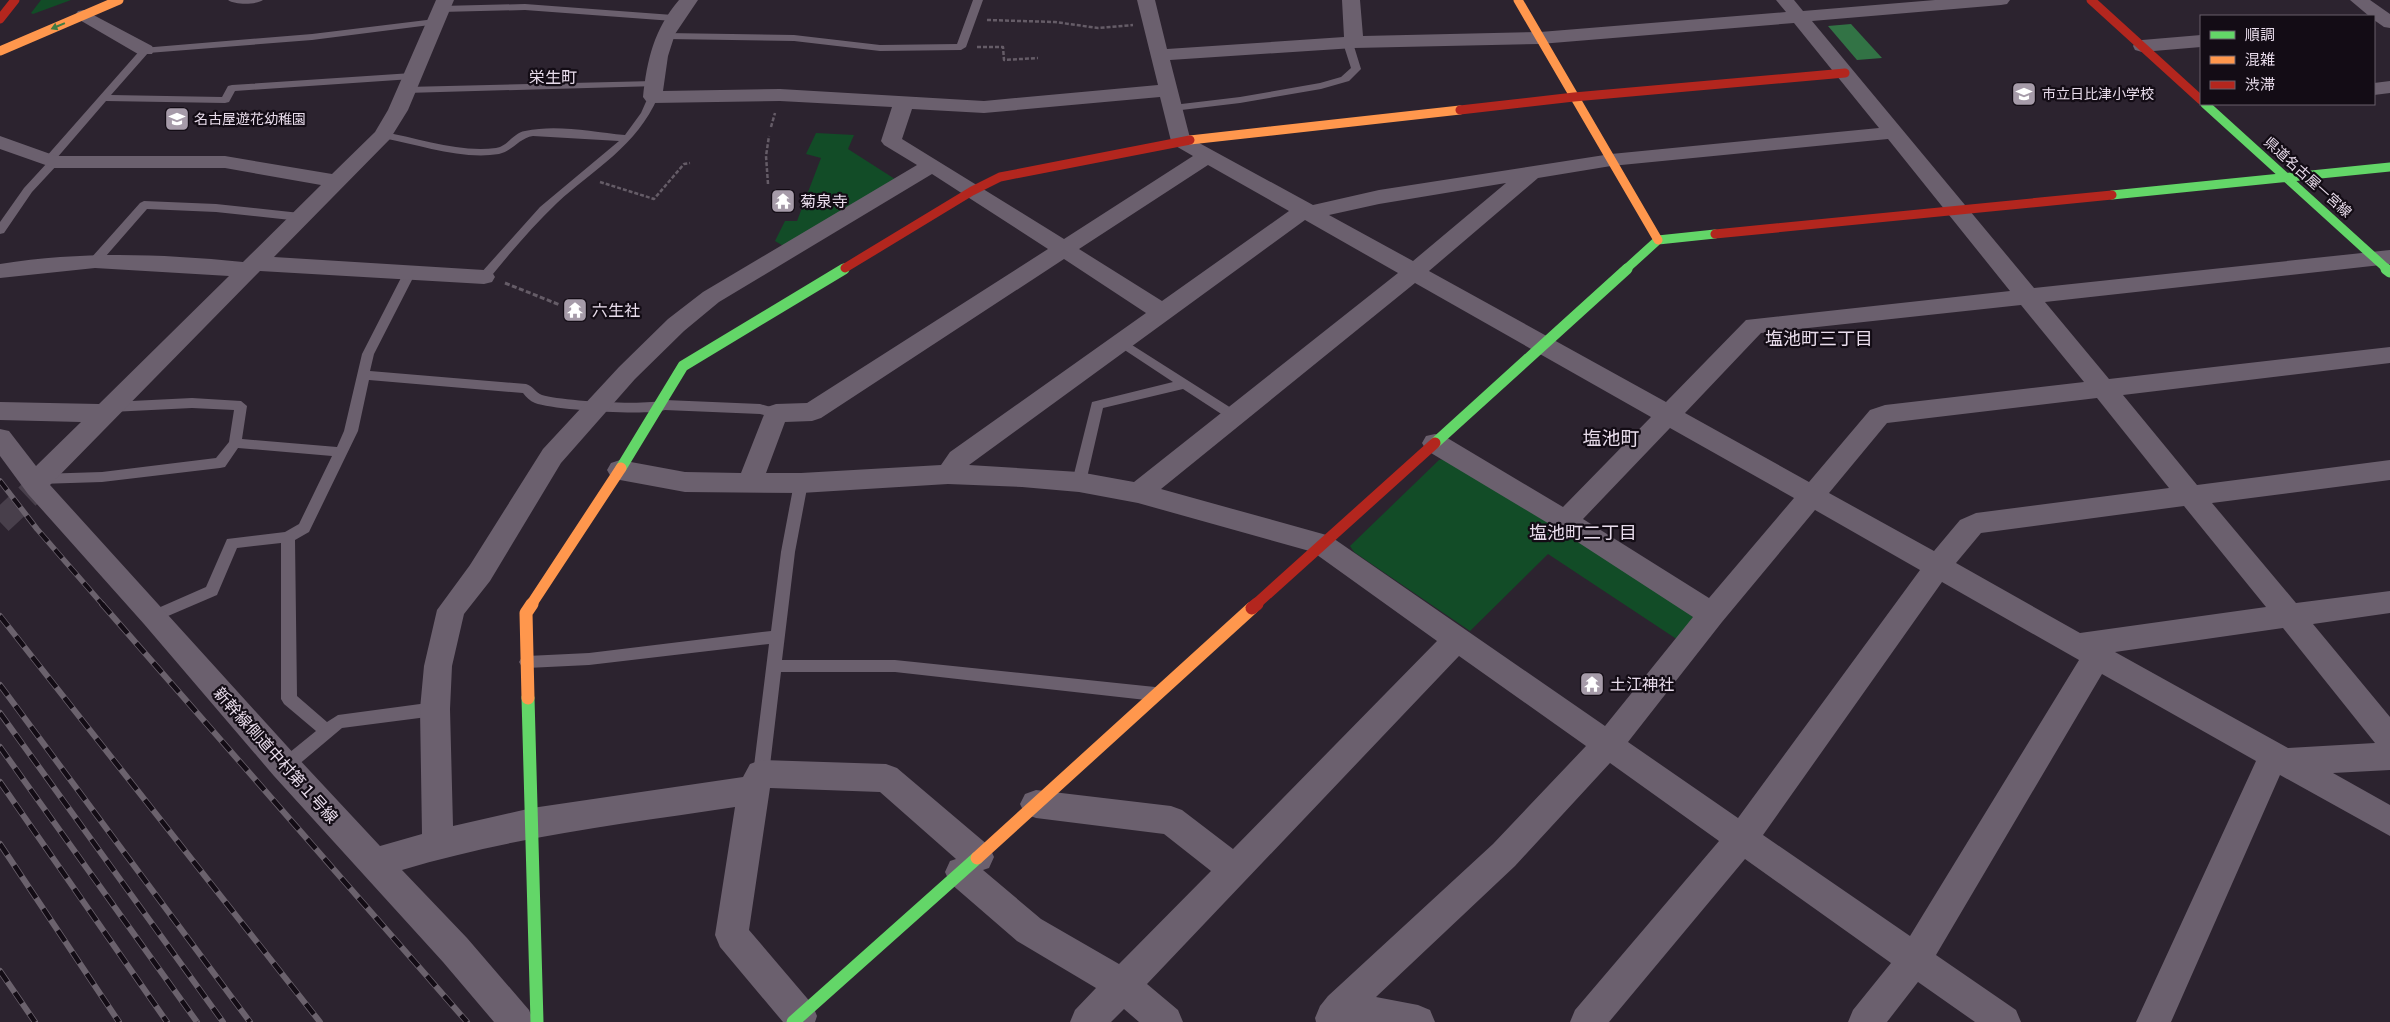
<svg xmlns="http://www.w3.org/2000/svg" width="2390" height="1022" viewBox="0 0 2390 1022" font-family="'Noto Sans','Noto Sans JP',sans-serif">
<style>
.green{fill:#124c27}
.water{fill:#327345}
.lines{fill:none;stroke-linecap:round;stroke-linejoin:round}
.street-tunnel{stroke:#483f4b;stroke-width:25;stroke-dasharray:25 12;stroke-linecap:butt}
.path-far1{stroke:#655c67;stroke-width:2.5;stroke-dasharray:4 2;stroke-linecap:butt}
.path{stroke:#655c67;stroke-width:3;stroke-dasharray:5 2.5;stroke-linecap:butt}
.lane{fill:#6b606e;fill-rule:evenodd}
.street{fill:#6b606e;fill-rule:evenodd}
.fast-far2{stroke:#63d668;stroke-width:9}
.fast-far1{stroke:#63d668;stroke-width:11}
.fast{stroke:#63d668;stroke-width:13}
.slow-far2{stroke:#ff974d;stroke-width:9}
.slow-far1{stroke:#ff974d;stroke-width:11}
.slow{stroke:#ff974d;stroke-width:13}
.jam-far2{stroke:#b3261e;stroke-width:9}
.jam-far1{stroke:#b3261e;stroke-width:11}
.jam{stroke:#b3261e;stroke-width:13}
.rail-far1-casing{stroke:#6b626d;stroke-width:5.5}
.rail-casing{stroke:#6b626d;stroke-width:6}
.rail-far1{stroke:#130c15;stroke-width:4;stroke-dasharray:11;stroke-linecap:butt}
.rail{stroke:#130c15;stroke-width:4.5;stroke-dasharray:13;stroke-linecap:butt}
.oneway{fill:#3f7b43}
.labels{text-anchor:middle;stroke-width:4.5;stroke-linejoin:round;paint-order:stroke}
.far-poi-label{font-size:14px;fill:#e8dceb;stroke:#130c15;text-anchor:start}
.far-street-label{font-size:14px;fill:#e8dceb;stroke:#130c15}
.far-quarter-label{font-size:16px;fill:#e8dceb;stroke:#130c15}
.poi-label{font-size:16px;fill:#e8dceb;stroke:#130c15;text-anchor:start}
.street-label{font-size:16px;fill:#e8dceb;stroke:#130c15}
.neighbourhood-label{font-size:18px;fill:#e8dceb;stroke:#130c15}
.quarter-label{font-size:19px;fill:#e8dceb;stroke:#130c15}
</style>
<rect width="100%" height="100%" fill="#2c232f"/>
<!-- green -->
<path class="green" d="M41 0H71L33 14 31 13Z
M816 133 854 135 848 149 898 181 785 247 775 241 785 221H797L821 158 806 154Z
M1449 458 1687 608 1694 619 1678 640 1548 554 1470 631 1354 552 1350 546 1439 460Z"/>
<!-- water -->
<path class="water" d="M1851 24 1882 58 1857 60 1828 26Z"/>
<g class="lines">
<!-- street-tunnel -->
<path class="street-tunnel" d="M0 522 37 487"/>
<!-- path-far1 -->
<path class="path-far1" d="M987 20 1055 22 1098 28 1133 25
M977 47H1003L1004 60 1038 58
M771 127 775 113
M600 182 654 199 684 164 690 163
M768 184 766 156 769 136"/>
<!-- path -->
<path class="path" d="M505 283 560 305"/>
<!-- lane -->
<path class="lane" d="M228 0H263C256 5 235 5 228 0Z
M973 0H983L966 47 961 50 880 51 794 41 666 39 661 36 666 33 794 35 880 45 957 44Z
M525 4 673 15 678 18 673 21 525 10 441 12 436 9 441 6Z
M435 19 438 20V24L312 40 148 53 111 95 222 97 228 86 232 85 412 73 417 76 412 79 235 91 229 102 225 103 106 101 56 159 59 162 58 164 32 192 4 233 0 234V222L24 188 47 163 44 160 45 158 142 48 312 34Z
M1348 40 1353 43 1361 69 1349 81 1321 89 1240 103 1173 111 1168 108 1173 105 1240 97 1320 83 1341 77 1351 68 1343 43Z
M654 81 658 82V86L406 93 401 90 406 87Z
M653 94 658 97C636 147 595 168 557 203 532 227 510 253 488 280H480L478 277 480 274 540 207 619 141 533 136C519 138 513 151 499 154 462 160 420 145 383 138L378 135 383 132C419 138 459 153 496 148 508 146 513 133 525 131 557 124 592 132 625 135L641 113 649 95Z
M144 201 216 204 300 213 306 217 300 221 216 212 147 209 99 264H91L89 261 91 258 140 203Z
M410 268 416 272 374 354 370 371 526 384C533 386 536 393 542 395 561 401 646 406 665 400L760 404 781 410 782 413 776 418 760 414 665 410C647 416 553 410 535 403 530 401 526 397 523 393L369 380 358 431 309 532 295 540 297 696 327 722 338 715 435 702 440 704 443 709 440 714 435 716 342 728 291 771 285 773 279 771 277 766 279 761 316 731 284 704 281 699V543L237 548 217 595 154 622 149 620 147 616 149 612 206 587 227 539 285 532 299 524 332 456 238 448 225 467 220 468 102 482 39 484 34 483 32 479 34 475 39 474 102 472 216 458 229 442 234 410 192 408 111 412 105 407 111 402 192 398 241 401 247 406 242 439 337 447 344 431 362 354 404 272Z
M1121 338 1239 413 1240 416 1234 421 1229 419 1183 389 1103 408 1086 482 1084 486H1074L1072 482 1092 402 1173 382 1117 345 1115 342 1117 339Z
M801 478 806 479 808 483 795 552 782 660H895L1155 687 1160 689 1163 694 1160 699 1155 701 895 672H781L769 774 767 779 761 781 755 779 753 774 769 644 589 665 527 668 522 667 519 662 522 657 527 656 589 653 771 631 781 552 794 483 796 479Z"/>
<!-- street -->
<path class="street" d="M436 0H454L408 110 390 139 274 257 484 270 492 272 495 277 492 282 484 284 260 271 50 485 296 756 380 846 422 834 420 709 424 666 437 610 470 565 543 449 619 367 668 319 703 292 917 165 884 145 881 141 892 107 780 101 653 103 646 101 643 97C647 60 654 29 679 0H698L675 34 668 56 663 91 780 89 984 101 1158 85 1137 0H1155L1167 49 1344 37 1342 0H1360L1363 36 1540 32 1786 12 1776 0H1794L1803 11 1935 0H2010L2007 4 2001 5 1812 21 2034 288 2390 250V264L2045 302 2109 379 2390 347V363L2123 395 2197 485 2390 460V480L2212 503 2296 603 2390 591V613L2313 624 2390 717V770L2333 773 2390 805V836L2280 775 2171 1022H2136L2256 761 2102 674 1936 955 2016 1010 2021 1022H1975L1918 982 1887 1022H1848L1853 1010 1891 963 1745 859 1609 1022H1570L1575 1010 1719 841 1610 763 1515 866 1376 997 1418 1005 1430 1010 1435 1022H1316L1315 1018 1320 1006 1328 996 1493 844 1586 746 1459 656 1147 984 1178 1010 1183 1022H1139L1124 1009 1111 1022H1070L1075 1010 1096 988 1017 941 950 883 945 872 950 861 956 859 880 792 770 788 749 930 812 1004 817 1016 815 1022H783L720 947 715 935 735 807C623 824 511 837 402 870L467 938 529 1010 534 1022H494L443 962 274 776 144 624 28 494 0 456V429L9 431 36 466 81 422 0 420V402L99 404 229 276 95 268 0 278V264C84 251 159 254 243 262L321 185 225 168H54L0 149V136L56 156H225L332 174 375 132 388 110ZM1794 23 1879 128 1611 154 1379 190 1313 205 1190 138 1170 60 1354 48 1540 44ZM1160 97 1171 141 1174 145 1193 156 1064 239 902 139 912 109 984 113ZM1888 139 2010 291 1746 320 1666 402 1429 271 1538 178 1611 166ZM1208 165 1289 211 1162 301 1079 249ZM932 174 1048 249 807 403 776 404 767 407 741 473 685 472 620 460 611 463 607 470 611 477 620 480 685 492 801 493 948 484 1022 487 1079 492 1138 503 1313 552 1437 641 1233 849 1182 810 1171 806 1036 790 1025 794 1020 804 1025 814 1036 818 1164 834 1211 871 1119 964 1041 919 983 870 989 868 994 857 989 846 897 768 886 764 761 760 750 764 743 777 532 808 453 826 450 709 452 666 464 614 490 581 561 463 635 379 684 331 719 302ZM1506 183 1413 261 1329 215 1379 204ZM1305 220 1398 273 1134 482 1079 472 969 465ZM1064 259 1146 313 950 452 941 465 801 473H766L785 422 812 421 821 418ZM1415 283 1651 417 1563 507 1444 436 1435 434 1426 436 1422 443 1426 450 1556 528 1693 617 1605 726 1330 536 1161 489ZM2021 305 2084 382 1885 405 1870 410 1809 482 1685 413 1761 333ZM2097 398 2169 488 1976 513 1960 520 1934 551 1829 493 1887 423ZM1670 428 1794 498 1709 598 1583 519ZM2184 506 2266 607 2080 633 1956 563 1981 533ZM1815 510 1920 570 1738 818 1628 742 1722 622ZM1942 582 2079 660 1910 936 1763 835ZM2283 628 2375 743 2288 748 2115 652Z
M2350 0H2370L2390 14V28L2384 27 2374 20V16H2369Z
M84 10 152 46 154 50 152 54H138L78 19 75 15 78 11Z
M2201 35V47L2142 52 2135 50 2133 46 2135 42 2142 40Z
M2390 81V93L2374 95V83Z"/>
<!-- fast-far2 -->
<path class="fast-far2" d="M2205 104 2388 270
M2112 195 2390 167
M842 270 845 268
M1625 270 1658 240 1715 234"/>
<!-- fast-far1 -->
<path class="fast-far1" d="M2386 269 2390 272
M1435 443 1627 269
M621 468 683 366 844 269"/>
<!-- fast -->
<path class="fast" d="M528 698 537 1022
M793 1022 977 858"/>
<!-- slow-far2 -->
<path class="slow-far2" d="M1518 0 1658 240
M0 51 119 0
M1190 140 1460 110"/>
<!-- slow-far1 -->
<path class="slow-far1" d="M531 605 621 468"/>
<!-- slow -->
<path class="slow" d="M528 698 526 613 532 604
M977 858 1252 608"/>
<!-- jam-far2 -->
<path class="jam-far2" d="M2091 0 2201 100
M0 19 15 0
M1460 110 1574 97 1845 73
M1715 234 2112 195
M845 268 972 191 1000 177 1190 140"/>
<!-- jam-far1 -->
<path class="jam-far1" d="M1255 605 1435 443"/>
<!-- jam -->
<path class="jam" d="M1252 608 1257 604"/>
<defs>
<path id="rail-far1" d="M0 481 37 529 103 605"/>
<path id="rail" d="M102 604 467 1022
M0 616 320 1022
M0 685 250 1022
M0 713 223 1022
M0 747 197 1022
M0 782 167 1022
M0 844 119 1022
M0 971 35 1022"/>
</defs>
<!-- rail-far1 casing -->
<use href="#rail-far1" class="rail-far1-casing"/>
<!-- rail casing -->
<use href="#rail" class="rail-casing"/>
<!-- rail-far1 -->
<use href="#rail-far1" class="rail-far1"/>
<!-- rail -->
<use href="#rail" class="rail"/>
</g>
<!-- one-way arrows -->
<defs><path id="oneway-solid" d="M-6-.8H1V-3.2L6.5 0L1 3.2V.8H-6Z" transform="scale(1.25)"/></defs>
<use class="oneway" href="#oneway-solid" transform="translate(58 26) rotate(157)"/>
<!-- icons -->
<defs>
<symbol id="school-square" viewBox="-11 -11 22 22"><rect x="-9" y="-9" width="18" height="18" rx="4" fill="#a69ba9" stroke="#130c15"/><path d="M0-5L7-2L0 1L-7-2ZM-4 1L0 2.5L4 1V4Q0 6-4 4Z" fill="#fff"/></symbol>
<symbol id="temple-square" viewBox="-11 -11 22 22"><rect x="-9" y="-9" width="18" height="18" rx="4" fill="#a69ba9" stroke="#130c15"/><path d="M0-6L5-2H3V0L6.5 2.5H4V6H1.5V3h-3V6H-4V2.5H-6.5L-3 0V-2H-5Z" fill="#fff"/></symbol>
</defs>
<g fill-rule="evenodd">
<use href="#school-square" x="2010" y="80" width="28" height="28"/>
<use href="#school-square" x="163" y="105" width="28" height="28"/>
<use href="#temple-square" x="769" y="187" width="28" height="28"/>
<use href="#temple-square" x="561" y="296" width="28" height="28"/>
<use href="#temple-square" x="1578" y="670" width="28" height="28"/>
</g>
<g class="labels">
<!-- far-poi labels -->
<g class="far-poi-label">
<text x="2042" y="99">市立日比津小学校</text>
<text x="194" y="124">名古屋遊花幼稚園</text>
</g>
<!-- far-street labels -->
<g class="far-street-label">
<text transform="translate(2308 177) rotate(42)" y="5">県道名古屋一宮線</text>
</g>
<!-- far-quarter labels -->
<g class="far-quarter-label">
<text x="553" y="83">栄生町</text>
</g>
<!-- poi labels -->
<g class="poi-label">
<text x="800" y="207">菊泉寺</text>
<text x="592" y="316">六生社</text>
<text x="1610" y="690">土江神社</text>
</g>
<!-- street labels -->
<g class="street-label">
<text transform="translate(276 755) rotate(48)" y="6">新幹線側道中村第１号線</text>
</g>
<!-- neighbourhood labels -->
<g class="neighbourhood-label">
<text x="1819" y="345">塩池町三丁目</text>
<text x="1583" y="539">塩池町二丁目</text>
</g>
<!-- quarter labels -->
<g class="quarter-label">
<text x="1611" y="445">塩池町</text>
</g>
</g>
<!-- legend -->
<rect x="2200" y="15" width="175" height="90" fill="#130c15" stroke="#685f6b"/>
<rect x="2210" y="31" width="25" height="8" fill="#63d668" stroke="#685f6b"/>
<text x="2245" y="40" font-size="15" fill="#e8dceb">順調</text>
<rect x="2210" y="56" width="25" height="8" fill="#ff974d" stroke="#685f6b"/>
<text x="2245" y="65" font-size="15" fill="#e8dceb">混雑</text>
<rect x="2210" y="81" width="25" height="8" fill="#b3261e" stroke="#685f6b"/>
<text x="2245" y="90" font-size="15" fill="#e8dceb">渋滞</text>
</svg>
